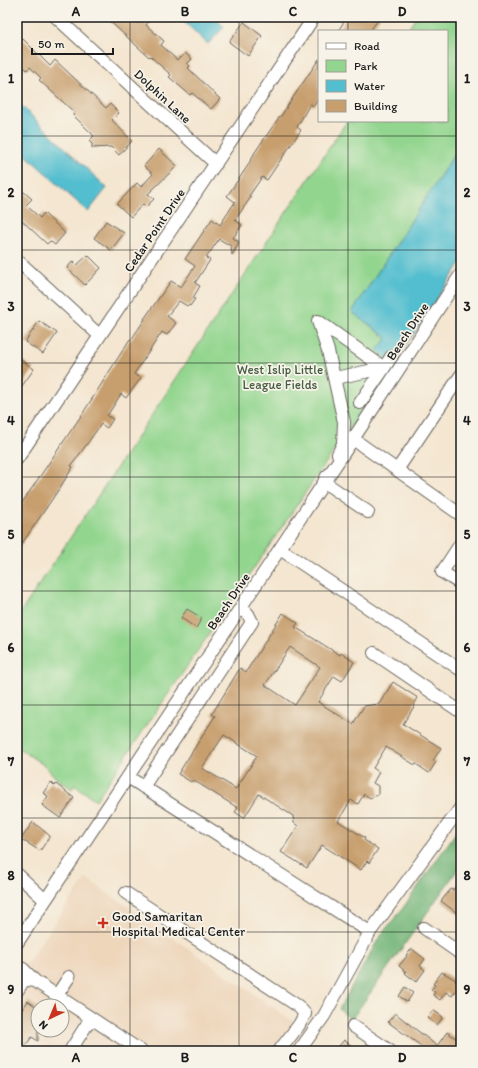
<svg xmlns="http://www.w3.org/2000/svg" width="478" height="1068" viewBox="0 0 478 1068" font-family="Itim,sans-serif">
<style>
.built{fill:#eed6bb;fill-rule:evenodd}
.green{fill:#92d58e;stroke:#577855}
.forest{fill:#75b679;stroke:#48694a}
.water{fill:#53becf;stroke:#386d76}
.building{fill:#c79e6d;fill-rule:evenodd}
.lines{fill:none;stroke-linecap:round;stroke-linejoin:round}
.minor-casing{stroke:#68635b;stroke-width:14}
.minor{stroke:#fff;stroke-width:12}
.grid{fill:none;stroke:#1c1c1c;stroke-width:1;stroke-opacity:0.55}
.poi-dot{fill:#c8321e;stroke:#f7f3e8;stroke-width:1.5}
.labels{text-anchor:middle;stroke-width:3.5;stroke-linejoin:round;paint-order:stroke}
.street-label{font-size:13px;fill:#1c1c1c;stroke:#f7f3e8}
.park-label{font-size:13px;fill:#455d44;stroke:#f7f3e8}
.poi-label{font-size:13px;fill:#1c1c1c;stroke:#f7f3e8;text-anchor:start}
.neatline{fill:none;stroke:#1c1c1c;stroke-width:1.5}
.grid-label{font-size:13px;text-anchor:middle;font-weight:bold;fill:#1c1c1c}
</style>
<rect width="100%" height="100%" fill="#f7f3e8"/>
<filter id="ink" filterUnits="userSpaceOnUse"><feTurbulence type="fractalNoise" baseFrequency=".025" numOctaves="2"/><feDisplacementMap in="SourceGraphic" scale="8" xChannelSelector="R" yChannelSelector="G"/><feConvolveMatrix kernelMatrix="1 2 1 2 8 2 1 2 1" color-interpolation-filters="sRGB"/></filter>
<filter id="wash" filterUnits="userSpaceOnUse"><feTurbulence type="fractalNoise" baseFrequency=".012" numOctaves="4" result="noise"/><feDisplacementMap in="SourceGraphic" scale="16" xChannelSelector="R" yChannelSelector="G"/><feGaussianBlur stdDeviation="0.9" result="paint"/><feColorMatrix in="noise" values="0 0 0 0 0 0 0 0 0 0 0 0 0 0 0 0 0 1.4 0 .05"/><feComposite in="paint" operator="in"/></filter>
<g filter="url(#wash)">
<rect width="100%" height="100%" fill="#f4e6d0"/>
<!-- built -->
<path class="built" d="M86 878 303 1028 288 1051H17V977ZM38 1006H62V1030H38Z"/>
<!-- green -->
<path class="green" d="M416 17H461V144L352 312 387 338 393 364 96 800 74 785 72 789 56 778 45 766 17 747V618L347 121H447V31H407Z"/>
<!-- forest -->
<path class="forest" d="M461 825V865L351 1020 339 1009 380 936 403 908Z"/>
<!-- water -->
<path class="water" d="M179 17H214L224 27 208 44Z
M17 102 107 188 88 212 17 147Z
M461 144V263L393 364 377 350 387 338 352 312Z"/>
<g id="blocks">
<!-- building -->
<path class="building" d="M105 17H153L146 25 164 41 161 45 177 60 180 57 181 58 185 53 192 59 187 64 190 66 188 68 220 99 211 109 192 93 190 95 169 77 171 75 150 56 149 57Z
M347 17H380L370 31H338Z
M244 22 262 36 248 56 229 42Z
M23 39 50 66 55 60 106 108 110 104 119 113 112 120 132 141 119 155 111 147 92 148V144L89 141 94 136 73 115 74 112 39 80 41 78 30 67 27 70 17 60V46Z
M319 59V97L314 106 310 104 297 127 301 130 267 180 262 177 249 196 251 197 235 220 242 225 233 238 238 241V245L232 255 231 246 219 239 206 258 210 260 195 283 200 286 193 298 195 299 190 306 188 305 187 306 179 301 167 316 176 323 167 335 162 332 134 374 141 378 126 398 121 394 107 416 113 419 107 428 101 424 87 444 71 466 73 467 59 489 17 551V510L83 413 123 350 130 339 131 340 145 319H144L171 281 181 287 195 266 185 259 212 219 220 225 235 202 227 196 247 167 255 152 280 116H281L292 99Z
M159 149 177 166 148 194 154 199 146 207 143 204 131 217 117 204 137 183 141 187 153 174 144 166Z
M17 186 32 199 26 205 40 218 44 213 65 233 55 245 50 241 47 244 17 216Z
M106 221 124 233 111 250 94 238Z
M88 255 101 268 85 285 67 268 73 261 77 265Z
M39 321 57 333 43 354 25 342Z
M17 357 34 369 17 393Z
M187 609 202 618 196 628 181 618Z
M283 613 298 623 295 627 340 655 341 653 354 662 342 681 334 676 318 702 353 724 364 706 379 704 393 682 418 698 414 704 415 705 403 724 441 748 433 761 436 762 429 773 416 764 415 765 386 747 373 768 379 772 373 783 378 786V795L370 798 364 794 358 804 351 800 338 821 365 838 364 840 378 849 369 863 367 861 361 870 322 845 307 868 281 852 298 826 294 823 293 816 259 794 244 818 235 812 238 808 193 780 191 782 178 774 215 716 212 714 240 668 246 672ZM290 647 320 667 295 705 265 685ZM224 735 257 756 236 789 202 768Z
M51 782 55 786 56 784 74 798 60 818 42 805 48 796 43 793Z
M33 822 50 836 40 851 21 839Z
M461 881V916L441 901 451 889 453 890Z
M412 949 425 959 420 966 425 970 416 982 405 973 406 972 399 966 407 956 406 955Z
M442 972 456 980 455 981 460 985 452 996 446 992 440 1000 433 995 435 992 431 990 435 985 433 984Z
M405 987 413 993 407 1002 399 996Z
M28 1001 38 1008V1041L32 1037 25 1046 17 1041V1017Z
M433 1010 443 1017 437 1025 427 1018Z
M395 1013 437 1046 447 1032 461 1042V1051H428L388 1022Z
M344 1040 359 1051H345L339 1046Z"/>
</g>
</g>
<g filter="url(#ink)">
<use href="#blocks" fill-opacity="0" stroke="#68635b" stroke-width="1"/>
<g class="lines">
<defs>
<path id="minor" d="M56 17 216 164
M17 260 99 335
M318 321 328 351 344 422 343 444 338 454
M318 321 384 368 360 403
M335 378 384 368 391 357
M353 439 461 515
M17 459 314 17
M397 470 461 375
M327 476 324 482 368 512
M461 543 442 572 461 584
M280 549 461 670
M374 653 461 712
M128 777 370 932
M143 787 252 622 248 614 241 607
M17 874 45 900
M126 893 298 1006 305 1014 299 1025 279 1051
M424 928 461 954
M17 943 363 424 461 274
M17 967 23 969 35 981 141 1051
M17 978 35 981
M17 991 24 980
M57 995 69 977
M353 1026 390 1051
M70 1051 91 1018
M299 1051 324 1016 370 932 461 807"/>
</defs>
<!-- minor casing -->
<use href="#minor" class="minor-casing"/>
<!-- minor -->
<use href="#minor" class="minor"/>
</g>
</g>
<!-- grid -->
<path class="grid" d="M130 17V1051M239 17V1051M348 17V31M348 121V1051M17 136H461M17 250H461M17 363H461M17 477H461M17 591H461M17 705H461M17 818H461M17 932H461"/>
<!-- markers -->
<path class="poi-dot" d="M101 917h4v4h4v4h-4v4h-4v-4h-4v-4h4z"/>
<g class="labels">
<!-- street labels -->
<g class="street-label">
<text transform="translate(163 96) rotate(43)" y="5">Dolphin Lane</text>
<text transform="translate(154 230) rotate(-56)" y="5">Cedar Point Drive</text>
<text transform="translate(407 331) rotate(-57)" y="5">Beach Drive</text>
<text transform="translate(228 601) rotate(-56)" y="5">Beach Drive</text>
</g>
<!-- park labels -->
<g class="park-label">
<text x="280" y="374">West Islip Little<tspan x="280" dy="15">League Fields</tspan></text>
</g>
<!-- poi labels -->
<g class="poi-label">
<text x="112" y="921">Good Samaritan<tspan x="112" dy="15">Hospital Medical Center</tspan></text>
</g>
</g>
<!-- margin -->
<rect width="478" height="1068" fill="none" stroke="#f7f3e8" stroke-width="44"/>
<!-- legend -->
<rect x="318" y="30" width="130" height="92" fill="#f7f3e8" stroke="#9f9d96"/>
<rect x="326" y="43" width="20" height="6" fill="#ffffff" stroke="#9f9d96"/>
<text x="354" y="50" font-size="12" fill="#1c1c1c">Road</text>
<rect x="326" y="60" width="20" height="12" fill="#92d58e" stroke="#9f9d96"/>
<text x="354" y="70" font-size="12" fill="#1c1c1c">Park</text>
<rect x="326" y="80" width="20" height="12" fill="#53becf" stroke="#9f9d96"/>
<text x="354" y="90" font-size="12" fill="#1c1c1c">Water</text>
<rect x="326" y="100" width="20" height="12" fill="#c79e6d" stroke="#9f9d96"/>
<text x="354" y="110" font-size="12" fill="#1c1c1c">Building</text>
<!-- north arrow -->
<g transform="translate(50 1018) rotate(224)"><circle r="19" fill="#f7f3e8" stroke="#9f9d96"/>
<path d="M0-3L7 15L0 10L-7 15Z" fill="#c8321e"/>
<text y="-6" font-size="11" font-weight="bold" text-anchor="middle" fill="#1c1c1c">N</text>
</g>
<!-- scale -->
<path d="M32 48v6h81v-6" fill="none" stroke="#1c1c1c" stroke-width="2"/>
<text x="38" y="48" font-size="12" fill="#1c1c1c" stroke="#f7f3e8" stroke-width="3" paint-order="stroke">50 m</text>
<rect x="22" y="22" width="434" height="1024" class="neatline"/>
<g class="grid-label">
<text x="76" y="16">A</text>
<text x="185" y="16">B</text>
<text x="293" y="16">C</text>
<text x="402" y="16">D</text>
<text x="11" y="83">1</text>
<text x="467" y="83">1</text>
<text x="11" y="197">2</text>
<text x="467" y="197">2</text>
<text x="11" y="311">3</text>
<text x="467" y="311">3</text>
<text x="11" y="425">4</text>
<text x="467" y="425">4</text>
<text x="11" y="539">5</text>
<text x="467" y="539">5</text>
<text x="11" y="652">6</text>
<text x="467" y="652">6</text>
<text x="11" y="766">7</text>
<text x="467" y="766">7</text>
<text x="11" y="880">8</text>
<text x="467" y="880">8</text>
<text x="11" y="994">9</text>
<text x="467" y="994">9</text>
<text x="76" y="1062">A</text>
<text x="185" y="1062">B</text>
<text x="293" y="1062">C</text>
<text x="402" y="1062">D</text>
</g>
</svg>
